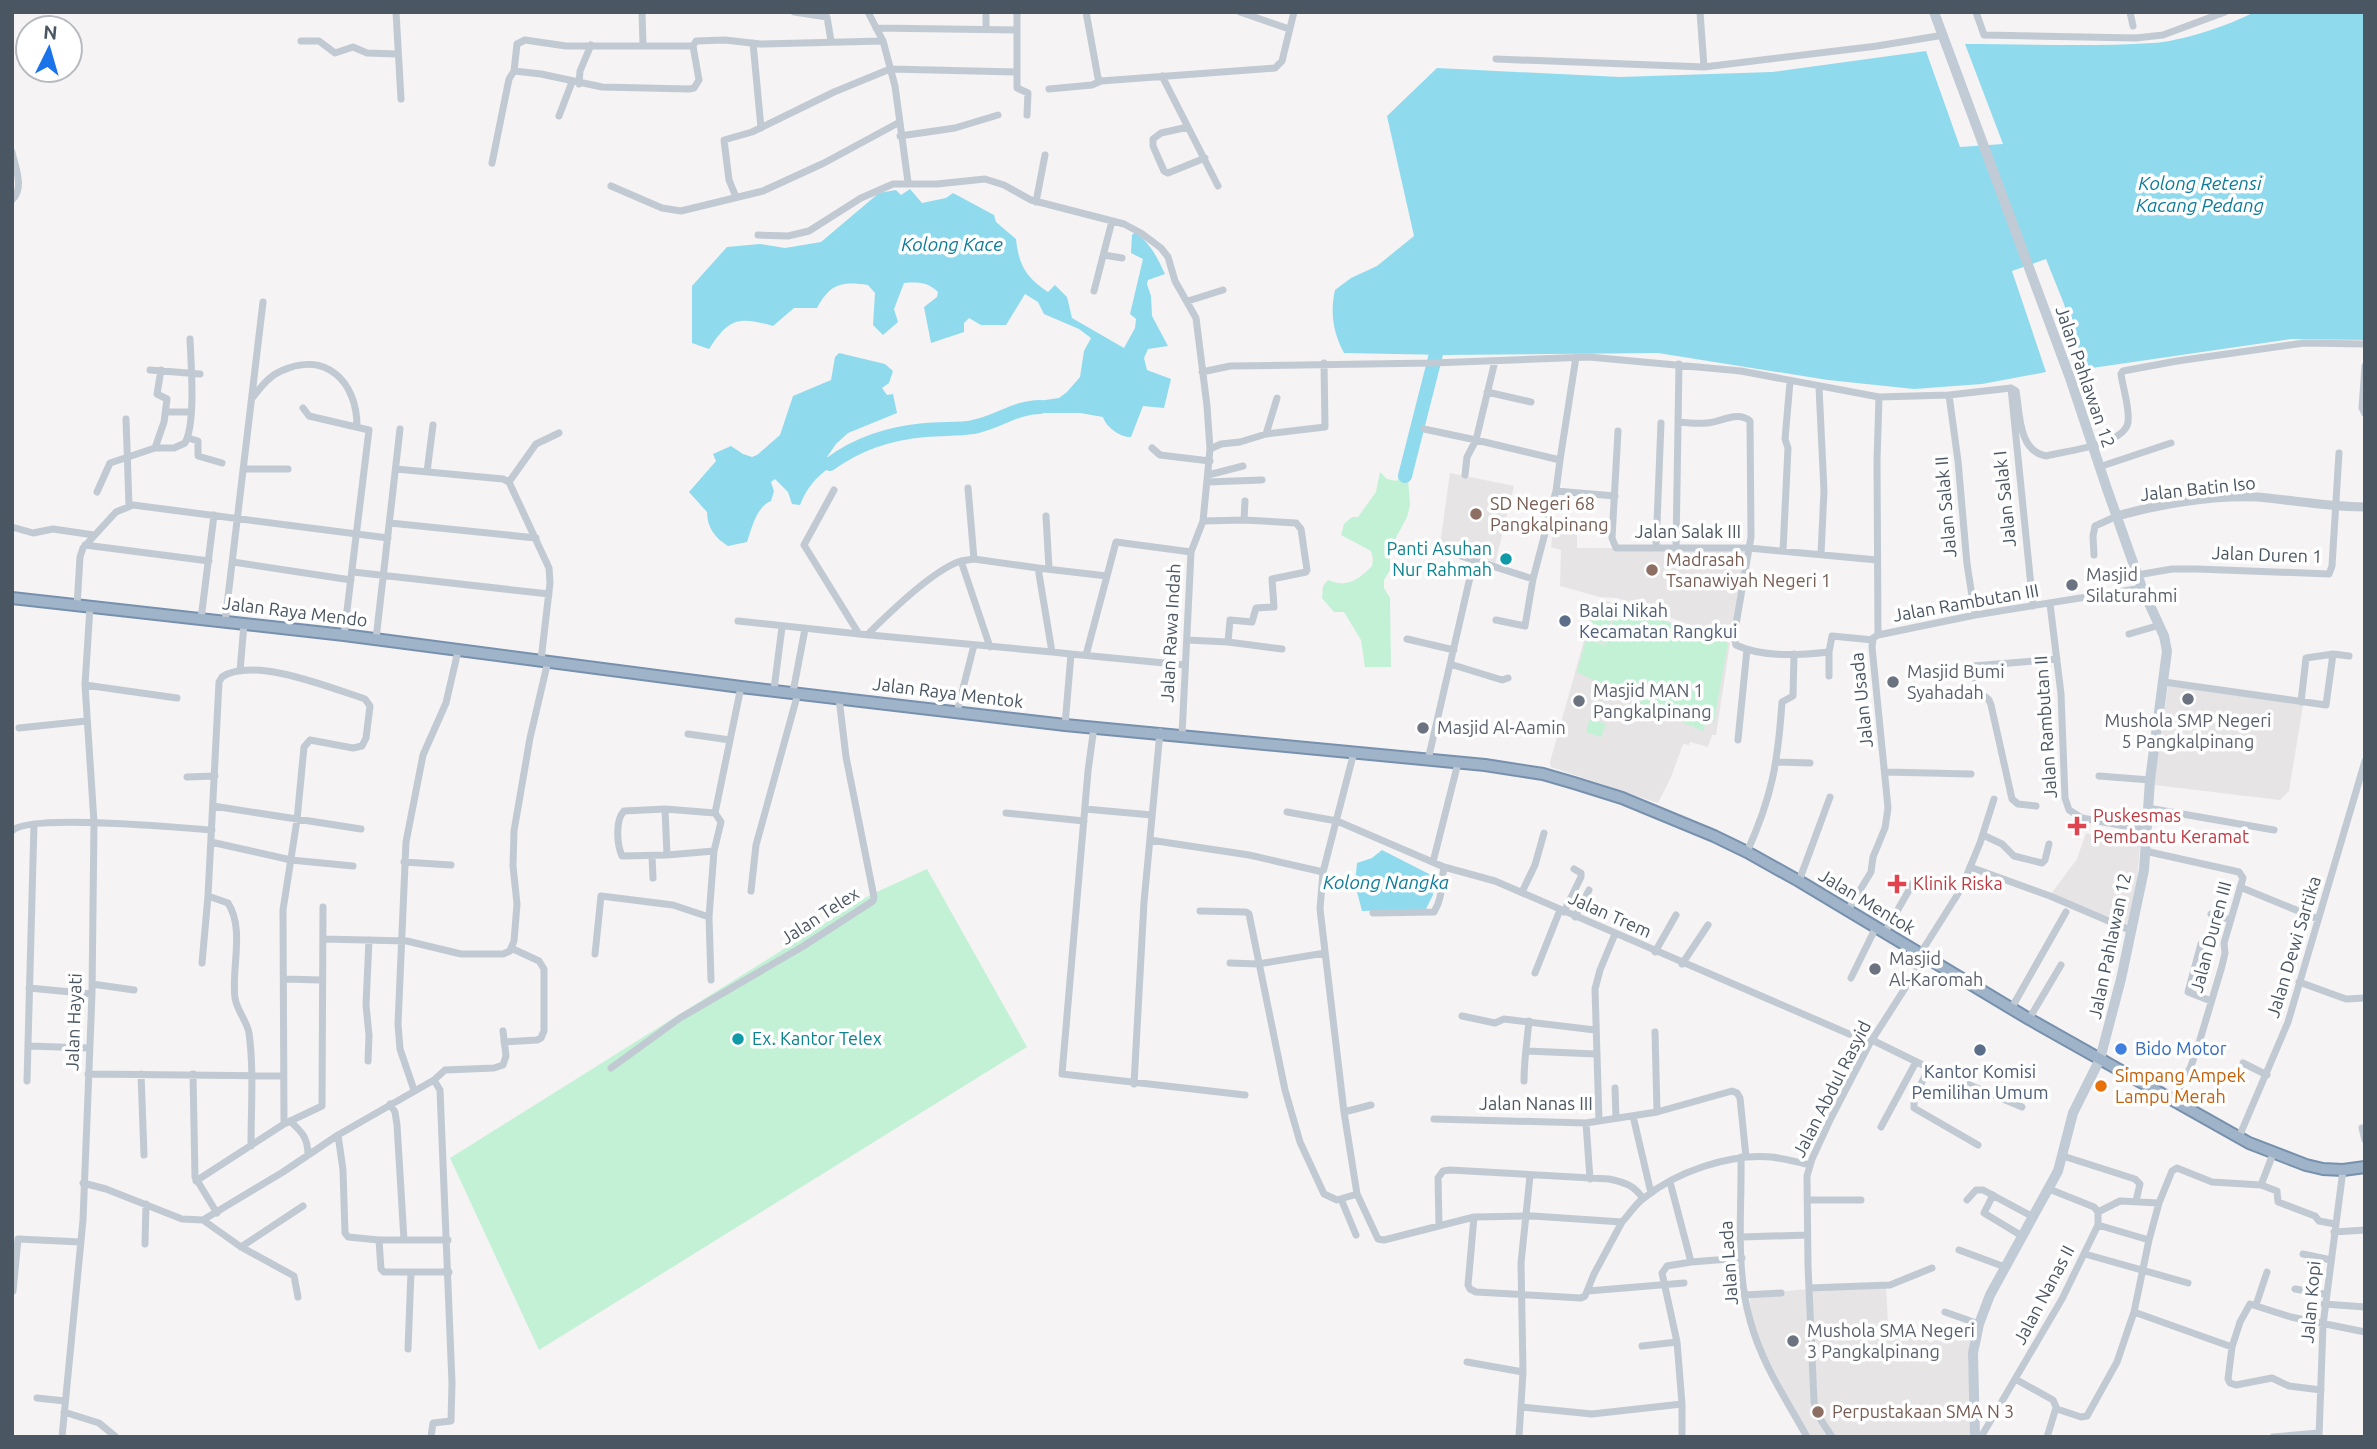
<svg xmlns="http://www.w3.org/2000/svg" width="2377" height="1449" viewBox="0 0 2377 1449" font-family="Ubuntu,sans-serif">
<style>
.education{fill:#e6e4e5}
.green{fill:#c3f1d5}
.water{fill:#90daee}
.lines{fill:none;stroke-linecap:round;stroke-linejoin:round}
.river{stroke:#90daee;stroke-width:14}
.trunk-casing{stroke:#7690ad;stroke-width:14}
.minor{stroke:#c1cad2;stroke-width:7}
.tertiary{stroke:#c1cad2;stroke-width:9}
.secondary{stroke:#c1cbd6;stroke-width:10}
.trunk{stroke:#9fb4c9;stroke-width:10}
.education-dot{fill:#8d6e63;stroke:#fff;stroke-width:2.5}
.culture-dot{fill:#0f9aa8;stroke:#fff;stroke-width:2.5}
.worship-dot{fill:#6b7280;stroke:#fff;stroke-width:2.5}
.service-dot{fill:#5c6f8a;stroke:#fff;stroke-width:2.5}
.health-dot{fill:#e0444e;stroke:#fff;stroke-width:2.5}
.shop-dot{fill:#3f7fe0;stroke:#fff;stroke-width:2.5}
.food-dot{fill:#e8710a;stroke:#fff;stroke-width:2.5}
.labels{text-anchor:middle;stroke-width:7;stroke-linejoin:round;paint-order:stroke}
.street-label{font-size:18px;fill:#4a5661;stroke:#fff}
.education-label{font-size:18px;fill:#785e54;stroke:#fff;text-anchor:start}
.culture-label{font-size:18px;fill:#0d838f;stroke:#fff;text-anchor:end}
.worship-label{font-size:18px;fill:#5b616d;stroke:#fff;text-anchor:start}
.service-label{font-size:18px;fill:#4e5e75;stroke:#fff;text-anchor:start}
.health-label{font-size:18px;fill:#be3a42;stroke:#fff;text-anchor:start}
.shop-label{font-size:18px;fill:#366cbe;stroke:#fff;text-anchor:start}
.food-label{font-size:18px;fill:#c56008;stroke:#fff;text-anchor:start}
.water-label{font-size:19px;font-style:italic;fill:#0c7c9b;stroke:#fff}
</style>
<rect width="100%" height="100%" fill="#f5f3f3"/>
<!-- education -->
<path class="education" d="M1450 473 1514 486 1495 564 1440 545Z
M1553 529 1577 533V548H1656L1745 552 1731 640 1617 598 1600 597 1560 586 1561 550 1551 547Z
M1603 601 1616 603 1730 643 1716 735H1712L1708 747 1690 742 1689 745 1683 744 1671 777 1658 803 1551 767 1550 762 1594 605Z
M2168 686 2303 705 2289 791 2280 800 2154 785Z
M2086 833 2140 846 2136 893 2127 926 2051 894 2077 859Z
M1886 1286 1888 1324H1907L1930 1343 1953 1331 1971 1334 1968 1362 1973 1437H1809L1762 1347 1751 1319 1750 1295 1808 1289Z"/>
<!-- green -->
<path class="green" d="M1380 472 1387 479 1396 481 1403 475 1408 478 1410 505 1407 517 1390 549V570L1384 580V588L1390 598 1391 667H1365L1361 640 1344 612H1334L1322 598 1323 586 1328 580C1347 588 1358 580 1372 566L1373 559 1371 551 1341 535 1344 524 1352 517H1358L1376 492Z
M1617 605 1728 643 1714 722H1706L1703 731 1630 699 1577 672 1586 639 1606 645Z
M1595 606 1612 612 1605 643 1588 637Z
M1590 719 1606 724 1601 737 1586 732Z
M927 869 1027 1047 539 1350 450 1158 870 895Z"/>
<!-- water -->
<path class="water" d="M2254 12H2365V340L2291 339 2085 369 2064 304 2046 259 2012 271 2046 372 1982 384 1914 389 1828 380 1658 353 1447 355 1344 353C1333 333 1330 312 1335 290L1351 278 1377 266 1414 236 1387 116 1437 68 1620 77 1772 72 1926 51 1960 147 2003 144 1965 44C2026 44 2092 47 2152 43 2179 42 2231 25 2254 12Z
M910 189 922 203 946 198 953 193 994 215 996 222 1016 239C1019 266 1026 277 1048 292L1055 285 1067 297 1072 318 1124 348 1135 328 1136 319 1130 314 1143 259 1131 253 1132 235 1135 232C1151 244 1157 257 1165 274L1148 280 1147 284 1151 296 1152 316 1168 346 1148 349 1144 358 1147 370 1171 379 1164 408 1143 406 1131 437C1121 438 1106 427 1103 417L1080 413H1023L1017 404 1059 398 1067 392 1080 377 1084 351 1091 338 1079 329 1044 314 1038 302 1025 294 1006 325H981L969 318 964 323V332L931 343 924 307 937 297 938 292C927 282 919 282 904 283L894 309 898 322 883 335 873 325 875 293 868 285C841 281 830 284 817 308H794L773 326C738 316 729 318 709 349L692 343V286L727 247 760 244 785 248 821 242 879 193 896 190 901 195Z
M839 353 885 364 893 371 889 383 882 388 887 395 893 394 897 413 848 433 836 444 827 457 831 459 840 450 847 455C825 471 811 478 800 505L792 504 788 492 775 479 771 482 774 491 771 501C756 507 752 528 747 542L728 546C715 538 707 527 707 512L689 492 716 461 713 454 731 446 743 454 752 457 757 455 780 435 793 396 831 380 835 357Z
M1382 850 1431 875 1433 895 1426 909 1362 911 1355 884 1357 863 1372 858Z"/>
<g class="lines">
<!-- river -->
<path class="river" d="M830 464C857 444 891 433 925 430 941 428 958 430 973 427 997 423 1015 407 1040 407
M1405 476 1436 354"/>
<defs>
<path id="trunk" d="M12 598 344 635 741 687 1065 725 1485 765 1543 774 1574 783 1622 798 1714 836 1747 852 1799 881 2029 1019 2249 1143 2306 1165 2323 1169 2343 1170 2365 1167"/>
</defs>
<!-- trunk casing -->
<use href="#trunk" class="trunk-casing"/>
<!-- minor -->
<path class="minor" d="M396 12 401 99
M642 12 643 45
M794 12 827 17 831 41
M868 12 883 41 895 86 908 182
M986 12V29
M1017 12V88L1028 93 1027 115
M1086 12 1098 78 1101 81
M1240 12 1289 29
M1700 12 1704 67 1877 46 1944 35
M1976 12 1984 35 2136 38 2163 35 2225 12
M2130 12 2133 26
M876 28 1017 30
M301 41H319L335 53 353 47 367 53 397 54
M753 43 761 128
M1496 59 1704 67
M514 71 517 44 525 40 566 46H693
M1162 76 1218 186
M579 84 580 71 591 45
M1049 89 1092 85 1101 81 1275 68 1282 61 1294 12
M559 116 572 82
M1188 127 1161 133 1153 139V146L1164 171 1168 173 1205 158
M900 136 955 128 998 115
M12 152C15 167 25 188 12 200
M492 163 509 79 514 71 541 74 602 87 689 89 694 88 699 80 693 46 696 41 725 40 760 44 883 41
M611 186 662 208 681 211 763 191 824 163 898 123
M736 197 729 180 724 140 752 132 834 92 890 69 1016 72
M1036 202 1045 155
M758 235 788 236 809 231 861 198 893 184H937L985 179 1004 185 1031 200 1124 224 1141 233 1161 248 1168 257 1175 281 1196 318 1207 406 1210 449 1203 521 1191 552 1182 735
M1104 255 1122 258
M1094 291 1112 221
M1188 301 1223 290
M2365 366 2362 408 2365 414
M150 370 200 374
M1202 372 1230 366 1432 363 1589 357 1741 371 1879 397 1949 395 2011 388 2016 391C2020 413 2018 451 2046 456 2065 451 2125 445 2128 422 2130 408 2123 389 2121 374L2123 371 2177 361 2304 343 2365 344
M1819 387 1824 491 1821 554
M2011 388 2033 606
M1487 392 1531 402
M1949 395 1958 461 1967 564 1975 615
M253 397C261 387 269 376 281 371 326 350 357 382 357 426
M303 408 309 416 369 430 344 635
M166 412H190
M126 419 129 506
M1678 422C1688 423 1698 424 1707 423 1721 422 1738 410 1750 421L1751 537 1734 636 1736 645C1763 658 1801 655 1829 652L1832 636 1873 640
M1424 429 1476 440 1495 361
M1618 431 1612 538 1616 548H1749L1877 560
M1266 434 1277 398
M188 438 198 441V456L222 463
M155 448 164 422 167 399 157 394 161 370
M1152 448 1160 455 1210 461
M1210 449 1221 444 1240 442 1266 434 1325 427 1324 363
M1560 460 1556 491 1615 496
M2099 467 2171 443
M243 469H288
M396 469 503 479 509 482 549 568 550 583 541 660
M427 472 433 425
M1208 475 1243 466
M1465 475 1467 457 1476 440 1560 460 1576 357
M509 482 536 444 559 433
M1207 482 1262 480
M968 488 974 559
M834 490 804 545 859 634 1052 652
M97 492 110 463 155 448H174L185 443C196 422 191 365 190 339
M1046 516 1049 569
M1244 520 1245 501
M390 523 536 538
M12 527 33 533 53 529 94 535
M85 545 209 561
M1656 548 1661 423
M1676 548 1679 364
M1439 549 1533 579
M1783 551 1788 448 1785 439 1790 382
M2094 555 2093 536 2095 526 2117 516
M233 562 351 580
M1038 568 1107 576 1086 655
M353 572 549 594
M2137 575 2172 569H2197L2329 574 2332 566 2339 453
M1107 576 1116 542 1191 552
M2050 604 2061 694 2065 798 2069 810 2082 818 2146 830
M77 606 80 557 83 548 116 512 133 505 388 538
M201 619 214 515
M1496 620 1525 626 1533 579 1556 491
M738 621 859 634
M225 622 263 302
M2129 634 2160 625
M867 635C888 614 934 569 961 561
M1878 635 1975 615 2142 588
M376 639 400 429
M1407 639 1454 650
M1187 640 1228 642 1230 620 1252 622 1256 608 1274 607 1272 579 1306 572 1307 570 1301 529 1296 523 1244 520 1203 521
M1228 642 1282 649
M990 647 961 561 974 559 1038 568 1052 652 1071 654
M1450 664 1502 680 1508 678
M1973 666 2057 659
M240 671 244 624
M1923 675 1973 666 1977 690 1989 700 1991 705 2012 799 2018 804 2036 806
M1829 676V652
M2164 682 2326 705 2333 654
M85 685 177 698
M774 689 782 627
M793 692 805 629
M2301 702 2306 658 2333 654 2349 656
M957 712 974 645
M1065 725 1071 654 1185 665
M1094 727 1088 771 1062 1074 1245 1095
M19 728 86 721
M688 734 730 740
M1738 740 1747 649
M1354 752 1323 872 1320 909 1344 1112 1357 1194 1378 1239 1384 1240 1474 1217 1533 1216 1622 1222C1629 1215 1635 1204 1644 1198 1676 1172 1730 1153 1772 1157 1785 1159 1798 1162 1810 1165
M1428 760 1474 560
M1777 762 1810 763
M1885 772 1971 774
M2099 776 2150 780
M187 777 215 776
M213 806 361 829
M2148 808 2274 830
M665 809 667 855
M1085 809 1152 815
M1287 812 1337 821 1444 867 1495 881 1870 1043
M1006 813 1084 821
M12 831C28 813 181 828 212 830
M1983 835 2002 844 2014 856 2042 863 2045 860 2049 844
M1150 840 1249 855 1323 872
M211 842 291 860 353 866
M714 851 667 855 622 856C617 845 615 820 624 811L665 809 715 813
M2145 851 2239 872 2243 878 2224 943 2225 953 2222 966 2199 1043 2191 1066 2173 1101
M1747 852C1772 797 1778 762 1782 702L1793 696 1794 654
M652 856 653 878
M404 862 451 865
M1433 862 1458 763
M1970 867 2050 896 2132 931
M1799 881 1830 797
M2240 887 2318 919
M751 891 756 845 798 693
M1522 892 1535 865 1544 833
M208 896 228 903C245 929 231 969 235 998 237 1011 247 1021 249 1033 254 1069 251 1109 251 1146
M1848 910 1871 872 1873 857 1885 828 1888 808 1872 647 1873 638 1878 635 1877 460 1879 397
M1200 911 1246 912 1249 914 1285 1090 1300 1142 1324 1194 1337 1200 1357 1194
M1564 912 1581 877V873L1574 869
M1373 913 1434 912C1443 898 1441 883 1444 867
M2211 914 2231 920
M1575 917 1589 890
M1885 932 1916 878
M323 939 407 941 461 954H503L510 951 514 941 517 904 513 866 514 831 530 738 548 661
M2201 944 2188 992 2211 1001
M1655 952 1676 915
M595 954 601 896 673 905 709 917
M1920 954 1961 889 1980 843 1994 799
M202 963 208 896 219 682 222 677C253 656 331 688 365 699L370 706 366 738 362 746 353 748 310 740 304 747 297 820 283 910 284 1124
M1230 963 1258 964 1325 953
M1682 964 1708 925
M1535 973 1560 910
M1851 978 1876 927
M284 979 321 980
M711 980 709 917 714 851 721 822 715 813 741 687
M2299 982 2346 999 2365 998
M92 984 134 990
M29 988 92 994
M2011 1009 2066 912
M1462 1016 1495 1023 1504 1019 1595 1030
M2029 1019 2061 965
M1655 1032 1657 1112
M1872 1040 1929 1068 2022 1107
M504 1042 537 1040 541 1038 544 1031V969L539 961 511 948
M29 1046 89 1048
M1527 1051 1596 1054
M368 1061 369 1035 366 1005 369 940
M2243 1063 2267 1075
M611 1068 680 1018 802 947 873 901 874 897 846 757 839 698
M1929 1068 1914 1098V1108L1978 1145
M88 1074 283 1076
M141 1074 144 1155
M193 1074 195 1177 217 1213
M27 1081 34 824
M1524 1081C1524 1059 1527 1043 1529 1021
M1134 1084 1144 902 1160 732
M1615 1088 1616 1118
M414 1090 400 1049 398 1024 406 842 423 755 446 703 458 651
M390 1104 395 1112 397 1125 404 1240
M1344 1112 1371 1105
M1633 1116 1651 1193
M1434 1119 1586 1123 1657 1112 1732 1091 1737 1093 1740 1098 1746 1157
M290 1121C302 1132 308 1138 308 1155
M1599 1121 1595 989 1600 970 1615 934
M1586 1123 1590 1179
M1881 1127 1916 1062
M2362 1128 2365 1140
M338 1135 343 1170 345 1233 348 1237 379 1240H448
M2239 1137 2288 1022 2365 761
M2063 1156 2135 1179 2140 1184 2136 1201
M1741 1157C1742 1210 1735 1268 1750 1320 1761 1362 1786 1399 1807 1437
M196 1181 284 1124 322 1106 323 907
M1670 1182 1691 1262 1667 1266 1662 1273 1677 1342 1682 1404V1437
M83 1183 106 1189 182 1219 203 1220 283 1172 338 1135 434 1080
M2261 1185 2277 1191 2278 1202 2315 1216 2319 1221 2335 1224
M1993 1195 1984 1213 2022 1236
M1341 1199 1356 1235
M1807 1200H1861
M1967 1200 1976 1190H1983L2033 1217
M2098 1212 2120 1201 2159 1203 2172 1171 2177 1168 2212 1182 2261 1185 2273 1154
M1474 1217 1468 1285 1470 1289 1476 1292 1581 1298 1585 1296 1594 1274 1622 1222
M203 1220 241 1247 294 1276 298 1297
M1439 1225 1438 1178 1443 1171 1450 1170 1609 1179C1623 1182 1635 1185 1643 1199
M2098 1225 2149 1240 2134 1312
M2334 1232 2365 1230
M1741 1237 1807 1235
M379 1240 381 1269 384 1272H449
M2149 1240 2159 1203
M145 1244 146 1204
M241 1247 303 1206
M1959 1250 2005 1267
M2085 1254 2188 1283
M2303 1254 2331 1260
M1691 1262 1742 1258
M1809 1288 1890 1285 1932 1268
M2295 1289 2325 1294
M13 1291 18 1239 81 1242
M1588 1291 1684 1283
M1745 1295 1781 1293
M2324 1304 2365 1307
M2256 1305 2267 1272
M1945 1312 1979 1324
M1642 1346 1677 1342
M2232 1347 2228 1379 2230 1383 2236 1385 2272 1378 2289 1386 2321 1390
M408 1349 411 1272
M1467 1362 1523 1372
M2017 1380 2053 1400 2057 1409 2081 1417 2087 1416 2117 1362 2134 1312 2232 1347 2240 1322 2250 1304 2291 1317 2365 1332
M37 1398 65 1401
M1522 1407 1592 1414 1682 1404
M64 1412 99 1423 116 1437
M62 1437 83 1220 92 994 94 822 85 685 90 607
M431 1437 433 1423 451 1421 452 1383 440 1090 434 1080 445 1070 494 1068 503 1065 506 1056 503 1031
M1519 1437 1523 1372 1521 1263 1530 1176
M1832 1437 1819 1417 1814 1402 1808 1266 1807 1176 1812 1159 1830 1120 1870 1043 1925 957
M1981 1437 2062 1299 2098 1225V1212L2094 1207 2049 1189
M2047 1437 2056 1408
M2273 1437 2319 1433
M2319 1437 2323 1325 2343 1170"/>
<!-- tertiary -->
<path class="tertiary" d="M2117 516C2159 504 2214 495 2257 497 2293 500 2328 507 2365 507"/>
<!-- secondary -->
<path class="secondary" d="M1934 12 2070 378 2107 489 2142 588 2164 636 2167 651 2150 780 2144 870 2121 979 2100 1059 2073 1113 2058 1171 1990 1295 1979 1324 1973 1353 1975 1437"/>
<!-- trunk -->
<use href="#trunk" class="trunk"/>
</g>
<!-- markers -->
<g class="education-dot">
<circle cx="1476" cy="514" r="7"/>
<circle cx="1652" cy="570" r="7"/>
<circle cx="1818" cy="1412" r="7"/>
</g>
<g class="culture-dot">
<circle cx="1506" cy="559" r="7"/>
<circle cx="738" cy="1039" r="7"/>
</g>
<g class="worship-dot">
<circle cx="2072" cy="585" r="7"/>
<circle cx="1893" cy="682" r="7"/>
<circle cx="2188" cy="699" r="7"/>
<circle cx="1579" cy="701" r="7"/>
<circle cx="1423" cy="728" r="7"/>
<circle cx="1875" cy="969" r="7"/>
<circle cx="1793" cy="1341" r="7"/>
</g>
<g class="service-dot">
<circle cx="1565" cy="621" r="7"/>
<circle cx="1980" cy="1050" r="7"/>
</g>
<g class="health-dot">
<path d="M2073.5 815.5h7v7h7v7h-7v7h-7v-7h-7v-7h7z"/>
<path d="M1893.5 873.5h7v7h7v7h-7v7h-7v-7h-7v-7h7z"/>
</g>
<circle class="shop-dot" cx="2121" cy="1049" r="7"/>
<circle class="food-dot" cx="2101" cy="1086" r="7"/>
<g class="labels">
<!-- street labels -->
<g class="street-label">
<text transform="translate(2085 377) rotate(71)" y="6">Jalan Pahlawan 12</text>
<text transform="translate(2198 489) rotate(-6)" y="6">Jalan Batin Iso</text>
<text transform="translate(2005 499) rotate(-96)" y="6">Jalan Salak I</text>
<text transform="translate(1946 507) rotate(-95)" y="6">Jalan Salak II</text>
<text x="1688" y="538">Jalan Salak III</text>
<text transform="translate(2267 555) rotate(2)" y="6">Jalan Duren 1</text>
<text transform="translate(1966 603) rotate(-10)" y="6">Jalan Rambutan III</text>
<text transform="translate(295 612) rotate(7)" y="6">Jalan Raya Mendo</text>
<text transform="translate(1171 633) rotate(-87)" y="6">Jalan Rawa Indah</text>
<text transform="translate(948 693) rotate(7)" y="6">Jalan Raya Mentok</text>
<text transform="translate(1862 700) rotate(-96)" y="6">Jalan Usada</text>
<text transform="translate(2046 727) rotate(-94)" y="6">Jalan Rambutan II</text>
<text transform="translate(1867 902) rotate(31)" y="6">Jalan Mentok</text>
<text transform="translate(1610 915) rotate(24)" y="6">Jalan Trem</text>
<text transform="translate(820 916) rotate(-33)" y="6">Jalan Telex</text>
<text transform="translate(2211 937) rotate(-75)" y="6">Jalan Duren III</text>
<text transform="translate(2110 946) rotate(-78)" y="6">Jalan Pahlawan 12</text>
<text transform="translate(2294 947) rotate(-73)" y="6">Jalan Dewi Sartika</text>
<text transform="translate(74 1022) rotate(-88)" y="6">Jalan Hayati</text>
<text transform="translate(1832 1089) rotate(-63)" y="6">Jalan Abdul Rasyid</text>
<text x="1536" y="1110">Jalan Nanas III</text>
<text transform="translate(1729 1263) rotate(-94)" y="6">Jalan Lada</text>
<text transform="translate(2044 1295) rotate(-62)" y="6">Jalan Nanas II</text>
<text transform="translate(2311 1302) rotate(-85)" y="6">Jalan Kopi</text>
</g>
<!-- education labels -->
<g class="education-label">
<text x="1490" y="510">SD Negeri 68<tspan x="1490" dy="21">Pangkalpinang</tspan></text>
<text x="1666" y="566">Madrasah<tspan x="1666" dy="21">Tsanawiyah Negeri 1</tspan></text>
<text x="1832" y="1418">Perpustakaan SMA N 3</text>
</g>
<!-- culture labels -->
<g class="culture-label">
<text x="1492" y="555">Panti Asuhan<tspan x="1492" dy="21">Nur Rahmah</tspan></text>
<text x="752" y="1045" text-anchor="start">Ex. Kantor Telex</text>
</g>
<!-- worship labels -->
<g class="worship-label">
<text x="2086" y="581">Masjid<tspan x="2086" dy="21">Silaturahmi</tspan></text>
<text x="1907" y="678">Masjid Bumi<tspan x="1907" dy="21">Syahadah</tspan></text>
<text x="1593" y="697">Masjid MAN 1<tspan x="1593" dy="21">Pangkalpinang</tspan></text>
<text x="2188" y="727" text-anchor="middle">Mushola SMP Negeri<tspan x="2188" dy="21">5 Pangkalpinang</tspan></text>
<text x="1437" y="734">Masjid Al-Aamin</text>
<text x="1889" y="965">Masjid<tspan x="1889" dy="21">Al-Karomah</tspan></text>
<text x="1807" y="1337">Mushola SMA Negeri<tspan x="1807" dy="21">3 Pangkalpinang</tspan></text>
</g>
<!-- service labels -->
<g class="service-label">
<text x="1579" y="617">Balai Nikah<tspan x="1579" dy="21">Kecamatan Rangkui</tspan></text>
<text x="1980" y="1078" text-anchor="middle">Kantor Komisi<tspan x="1980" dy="21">Pemilihan Umum</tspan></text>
</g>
<!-- health labels -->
<g class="health-label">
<text x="2093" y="822">Puskesmas<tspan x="2093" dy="21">Pembantu Keramat</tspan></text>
<text x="1913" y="890">Klinik Riska</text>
</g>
<!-- shop labels -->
<g class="shop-label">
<text x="2135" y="1055">Bido Motor</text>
</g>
<!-- food labels -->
<g class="food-label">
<text x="2115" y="1082">Simpang Ampek<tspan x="2115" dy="21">Lampu Merah</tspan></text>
</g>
<!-- water labels -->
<g class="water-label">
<text x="2200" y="190">Kolong Retensi<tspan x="2200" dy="22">Kacang Pedang</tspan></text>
<text x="952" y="251">Kolong Kace</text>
<text x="1386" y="889">Kolong Nangka</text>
</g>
</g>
<!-- border -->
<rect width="2377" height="1449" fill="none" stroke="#4a5661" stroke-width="28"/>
<!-- north arrow -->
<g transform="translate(49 49) rotate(5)"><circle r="33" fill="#ffffff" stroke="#b7bbc0" stroke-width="2"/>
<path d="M0-5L12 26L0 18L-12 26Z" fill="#1a73e8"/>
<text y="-10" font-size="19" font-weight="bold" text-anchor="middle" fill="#4a5661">N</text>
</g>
</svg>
